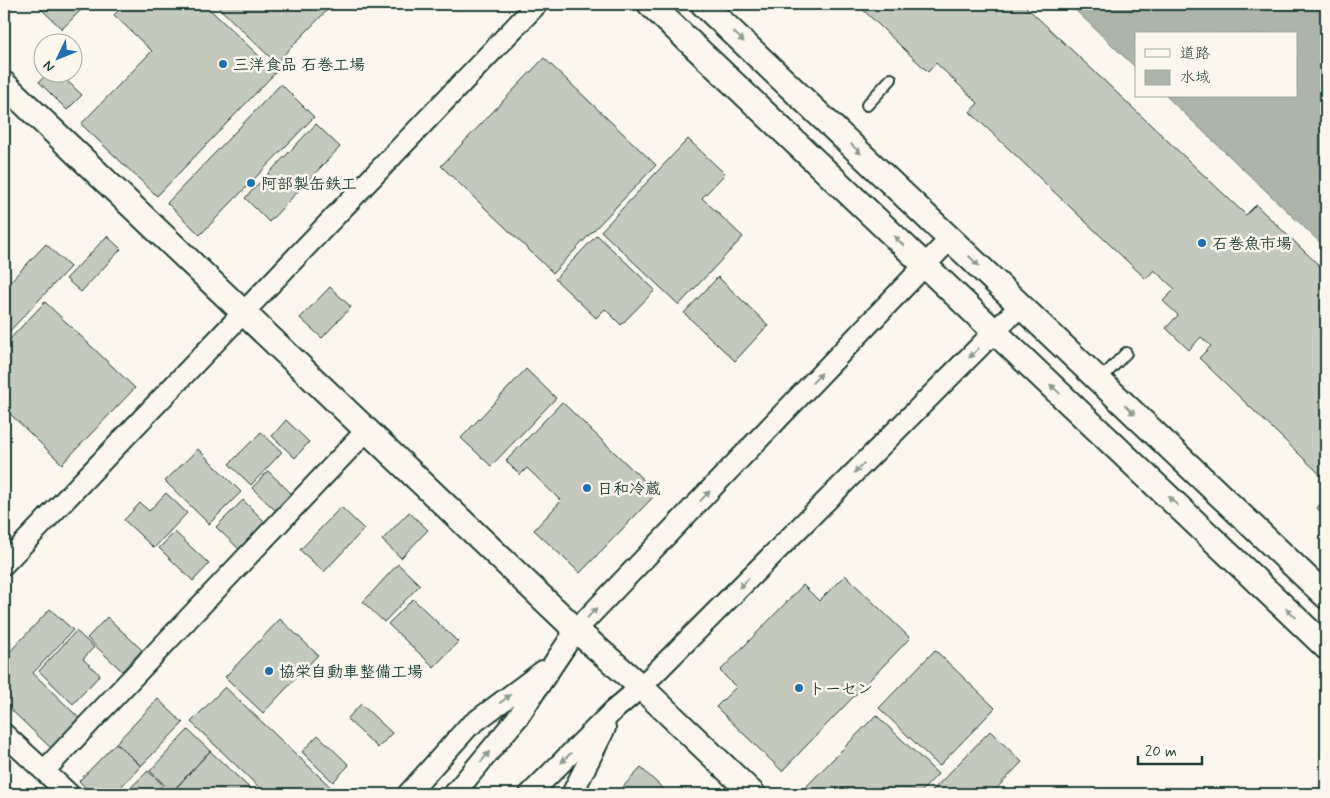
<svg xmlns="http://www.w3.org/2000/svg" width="1330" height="798" viewBox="0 0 1330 798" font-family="Mynerve,'Klee One',sans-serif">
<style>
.water{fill:#adb4aa;stroke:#74847b}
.building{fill:#c4c9be;stroke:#1f3d34}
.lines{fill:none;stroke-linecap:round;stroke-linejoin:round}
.service-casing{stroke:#1f3d34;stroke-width:14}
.minor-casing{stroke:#1f3d34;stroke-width:24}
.tertiary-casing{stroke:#1f3d34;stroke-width:28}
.service{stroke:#fbf7ec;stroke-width:10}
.minor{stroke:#fbf7ec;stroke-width:20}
.tertiary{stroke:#fbf7ec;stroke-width:24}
.oneway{fill:#8d9a90}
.poi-dot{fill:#1f6fb2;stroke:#fbf7ec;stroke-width:2}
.labels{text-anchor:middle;stroke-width:5;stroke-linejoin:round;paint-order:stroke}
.poi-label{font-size:16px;font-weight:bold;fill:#1f3d34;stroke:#fbf7ec;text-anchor:start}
</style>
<rect width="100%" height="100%" fill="#fbf7ec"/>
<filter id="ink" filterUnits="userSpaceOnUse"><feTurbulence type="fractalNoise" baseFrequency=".02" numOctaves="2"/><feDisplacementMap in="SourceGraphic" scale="10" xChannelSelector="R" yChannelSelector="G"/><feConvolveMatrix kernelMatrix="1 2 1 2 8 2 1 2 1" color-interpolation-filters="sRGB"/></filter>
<g filter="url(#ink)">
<!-- water -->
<path class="water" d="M1069 4H1326V248L1166 96H1296V34H1136V68Z"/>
<!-- building -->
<path class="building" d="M36 4H87L62 29Z
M125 4H204L276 72 157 196 81 124 152 51 114 15Z
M217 4H333L276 63 216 5Z
M857 4H1023L1246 215 1256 205 1326 272V480L1199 358 1211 346 1201 337 1189 350 1166 328 1178 315 1163 301 1175 289 1154 270 1146 279 970 112 978 103 936 63 928 72Z
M544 58 656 165 553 273 441 166Z
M49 72H58L82 95 67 110 39 82Z
M281 84 314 117 200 235 167 203Z
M316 124 340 147 269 222 245 198Z
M688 139 725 174 702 198 743 237 679 305 601 231Z
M597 235 655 290 621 325 605 309 596 318 555 279Z
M107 236 121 249 81 292 66 279Z
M46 244 70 267 6 335 4 333V288Z
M718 277 768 325 735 361 684 313Z
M330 287 351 307 322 338 300 318Z
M45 302 135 388 62 464 4 408V345Z
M526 369 556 398 491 466 461 438Z
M562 402 657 493 580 573 534 530 561 501 527 468 520 475 506 461Z
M286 420 309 442 295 458 272 436Z
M261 432 282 452 251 485 229 464Z
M198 449 241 492 209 524 165 481Z
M268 471 293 495 277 512 252 488Z
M166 493 187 513 154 548 124 520 140 503 149 511Z
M1326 497V517L1317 508Z
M243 500 267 524 241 551 216 527Z
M341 507 364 529 324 572 300 550Z
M409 512 428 530 401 558 382 540Z
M175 532 209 564 193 581 159 548Z
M398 564 420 585 384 622 363 602Z
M845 575 910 638 782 771 716 707 736 687 720 671 803 585 819 601Z
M413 599 458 642 434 667 388 624Z
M50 609 73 630 33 673 80 719 52 749 4 703V658Z
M107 617 142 650 122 671 87 638Z
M280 619 318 655 263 713 225 677Z
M76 631 94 647 83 659 100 675 73 704 39 671Z
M935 650 995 708 939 766 879 708Z
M225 687 338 794H266L191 722Z
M158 699 183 723 141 766 116 743Z
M361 704 392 733 378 748 347 719Z
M876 715 938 774 919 794H803L801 792Z
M188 730 210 751 172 792 150 771Z
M990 731 1022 762 993 792 995 794H929Z
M318 735 349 765 333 782 302 752Z
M116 743 141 766 114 794H92L79 781Z
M210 751 256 794H175L172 792Z
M641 768 669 794H616Z
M148 771 163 785 154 794H124Z"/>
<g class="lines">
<defs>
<path id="service" d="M867 105 891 79
M1099 381 1126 353"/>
<path id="minor" d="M4 564 537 4
M4 734 69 794
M44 771 367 430
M408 794 468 727 543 671
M454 794 518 717 576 630 950 239
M530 794 614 710 641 687 1020 306
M572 794 605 728"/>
<path id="tertiary" d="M650 4 1326 647
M703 4 1326 596
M4 84 576 630 641 687 753 794"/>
</defs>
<!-- service casing -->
<use href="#service" class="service-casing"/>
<!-- minor casing -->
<use href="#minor" class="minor-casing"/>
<!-- tertiary casing -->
<use href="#tertiary" class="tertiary-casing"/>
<!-- service -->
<use href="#service" class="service"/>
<!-- minor -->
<use href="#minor" class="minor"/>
<!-- tertiary -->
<use href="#tertiary" class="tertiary"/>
</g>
<!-- one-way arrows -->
<defs><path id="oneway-solid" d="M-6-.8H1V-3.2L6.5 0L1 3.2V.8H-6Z" transform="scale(1.25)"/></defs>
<g class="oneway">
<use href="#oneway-solid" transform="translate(739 37) rotate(44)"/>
<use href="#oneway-solid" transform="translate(856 149) rotate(44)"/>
<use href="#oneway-solid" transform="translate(899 241) rotate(-136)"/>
<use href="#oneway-solid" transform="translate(974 261) rotate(44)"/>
<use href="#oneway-solid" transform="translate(974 353) rotate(136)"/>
<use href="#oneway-solid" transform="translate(817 378) rotate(-46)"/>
<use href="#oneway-solid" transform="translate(1055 389) rotate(-137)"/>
<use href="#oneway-solid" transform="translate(1130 410) rotate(43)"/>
<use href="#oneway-solid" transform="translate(859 468) rotate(135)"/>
<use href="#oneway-solid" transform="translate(705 496) rotate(-46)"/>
<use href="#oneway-solid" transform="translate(1173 501) rotate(-137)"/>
<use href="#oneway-solid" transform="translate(744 583) rotate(135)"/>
<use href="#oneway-solid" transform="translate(592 613) rotate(-46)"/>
<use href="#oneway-solid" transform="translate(1291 613) rotate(-137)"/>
<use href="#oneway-solid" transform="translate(505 699) rotate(-37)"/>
<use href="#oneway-solid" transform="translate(485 757) rotate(-50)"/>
<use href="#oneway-solid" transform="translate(566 758) rotate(135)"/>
</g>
</g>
<!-- markers -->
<g class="poi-dot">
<circle cx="223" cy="64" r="5"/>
<circle cx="251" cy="183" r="5"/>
<circle cx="1202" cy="243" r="5"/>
<circle cx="587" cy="488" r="5"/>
<circle cx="269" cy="671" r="5"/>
<circle cx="799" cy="688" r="5"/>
</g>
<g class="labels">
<!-- poi labels -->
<g class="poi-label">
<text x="233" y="70">三洋食品 石巻工場</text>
<text x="261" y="189">阿部製缶鉄工</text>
<text x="1212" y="249">石巻魚市場</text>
<text x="597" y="494">日和冷蔵</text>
<text x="279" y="677">協栄自動車整備工場</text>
<text x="809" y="694">トーセン</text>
</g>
</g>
<!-- margin -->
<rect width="1330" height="798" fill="none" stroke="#fbf7ec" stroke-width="20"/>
<rect x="10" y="10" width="1310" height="778" fill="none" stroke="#1f3d34" stroke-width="2" filter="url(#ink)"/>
<!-- legend -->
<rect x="1135" y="32" width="162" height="65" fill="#fbf7ec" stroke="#a3ada2"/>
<rect x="1145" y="49" width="25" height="8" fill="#fbf7ec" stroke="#a3ada2"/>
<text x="1180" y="58" font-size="15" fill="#1f3d34">道路</text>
<rect x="1145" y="70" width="25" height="15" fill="#adb4aa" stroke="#a3ada2"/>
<text x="1180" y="82" font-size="15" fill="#1f3d34">水域</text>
<!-- north arrow -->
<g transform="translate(58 58) rotate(227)"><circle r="24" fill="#fbf7ec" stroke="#a3ada2"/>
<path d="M0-4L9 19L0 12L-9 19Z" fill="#1f6fb2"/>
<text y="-8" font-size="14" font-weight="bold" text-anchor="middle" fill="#1f3d34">N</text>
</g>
<!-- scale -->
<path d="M1138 756v8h64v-8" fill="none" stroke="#1f3d34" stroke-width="2.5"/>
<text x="1145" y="756" font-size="15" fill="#1f3d34" stroke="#fbf7ec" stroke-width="4" paint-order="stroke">20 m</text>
</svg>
